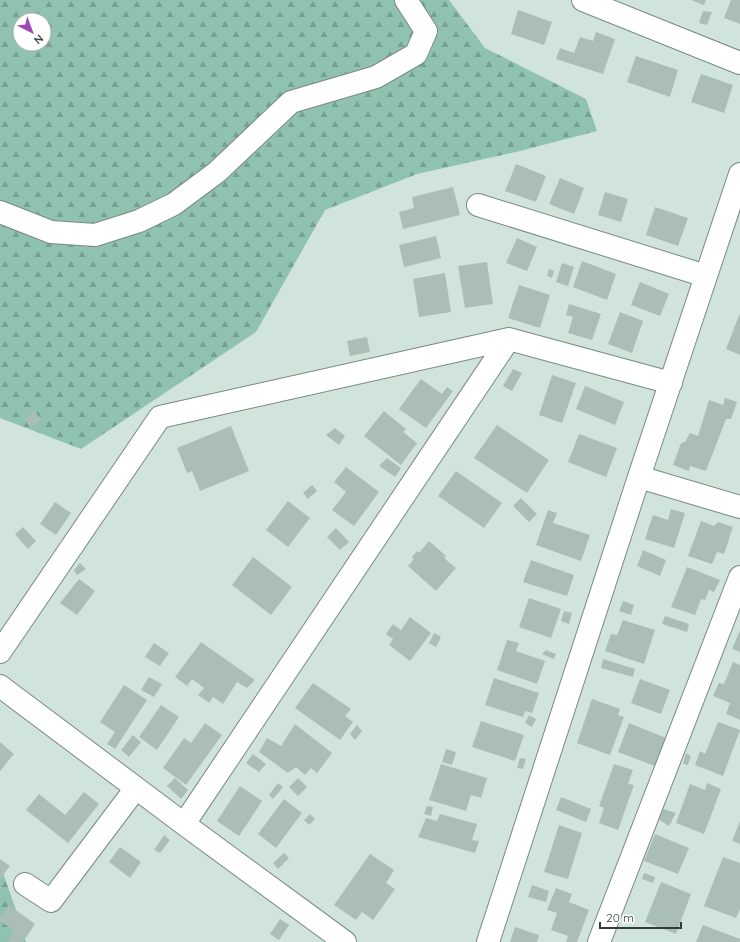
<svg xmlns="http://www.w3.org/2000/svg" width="740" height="942" viewBox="0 0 740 942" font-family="Quicksand,sans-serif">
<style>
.forest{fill:url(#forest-firs);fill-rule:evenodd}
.building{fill:#abbeb6}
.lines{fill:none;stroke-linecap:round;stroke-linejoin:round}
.street-casing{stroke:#788a82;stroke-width:24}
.street{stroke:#fff;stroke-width:22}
</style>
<defs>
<pattern id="forest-firs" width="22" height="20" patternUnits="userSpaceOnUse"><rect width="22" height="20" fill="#90c3af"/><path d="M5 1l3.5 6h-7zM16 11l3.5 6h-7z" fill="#76a08f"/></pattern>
</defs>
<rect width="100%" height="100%" fill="#d1e4dc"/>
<!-- forest -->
<path class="forest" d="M0 0H449L485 48 586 99 597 131 516 152 417 174 325 210 256 332 81 449 0 418ZM20 20H44V44H20Z
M0 864 23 930 26 942H0Z"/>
<!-- building -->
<path class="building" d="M691 0H706L704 5Z
M731 0H740V24L724 18Z
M518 10 552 22 544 45 511 34Z
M703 11 712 12 707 25 699 23Z
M596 32 615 39 603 74 556 59 560 48 574 53 580 37 593 41Z
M636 56 678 70 670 97 627 82Z
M701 74 733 85 724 113 691 102Z
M516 164 546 176 536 202 505 191Z
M560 178 584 188 574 214 549 204Z
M453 187 460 215 403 229 399 212 414 208 412 197Z
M605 192 628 199 621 222 598 215Z
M655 207 688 218 678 246 646 235Z
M436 236 441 258 404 267 399 245Z
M517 238 537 247 527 271 506 263Z
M582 261 616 274 607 300 573 287Z
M487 262 493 304 465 308 458 266Z
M562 263 574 267 568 286 556 282Z
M549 269 554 271 552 278 547 276Z
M445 273 451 312 419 317 413 279Z
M640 282 669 294 660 316 631 305Z
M519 285 550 295 540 328 508 318Z
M569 304 601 314 592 340 568 333 573 317 566 315Z
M620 312 643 321 632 353 608 344Z
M740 313V355L726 349Z
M367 337 370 352 350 356 347 341Z
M513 369 522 373 512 391 503 386Z
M552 375 576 383 562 423 539 415Z
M421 379 442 394 447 387 453 391 426 428 399 409Z
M585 386 624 402 615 425 576 409Z
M725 398 737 402 731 419H726L706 471 690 466 689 471 673 465 681 443 685 442 690 433 698 436 709 400 723 405Z
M34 411 41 419 31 428 24 419Z
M384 411 406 429 403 432 417 443 401 465 364 436Z
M497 425 549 460 527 493 474 458Z
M231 426 249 471 200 491 192 471 187 473 177 448Z
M335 428 345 436 339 445 326 435Z
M579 434 617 448 606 477 568 462Z
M387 458 401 468 395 477 379 466Z
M346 467 379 492 354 526 332 510 346 492 334 482Z
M456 471 502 503 484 528 438 496Z
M312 485 317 491 308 499 303 493Z
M521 498 537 514 529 522 513 506Z
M288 501 310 518 288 547 266 530Z
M55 502 71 513 56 535 40 524Z
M671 509 685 513 674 548 645 539 653 515 668 520Z
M548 510 557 513 553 523 590 535 581 561 536 545Z
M701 521 714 526 718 522 733 527 724 554 717 552 712 564 688 556Z
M23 527 36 541 28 549 15 534Z
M336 528 349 542 340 550 327 537Z
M429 541 446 556 444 558 456 568 436 591 408 566 414 559 412 557 417 551 419 553Z
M643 550 666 560 660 576 637 566Z
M253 557 292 587 271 615 232 585Z
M531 560 574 575 567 596 523 582Z
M80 563 86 569 77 575 74 570Z
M687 567 720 580 714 592 709 590 705 600 701 599 695 615 671 607Z
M79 579 95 591 77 615 60 603Z
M529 598 561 609 551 638 519 627Z
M623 601 634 605 631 615 619 611Z
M564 611 572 613 569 624 561 621Z
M665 616 689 624 687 632 662 624Z
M410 617 431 633 410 661 389 645 393 639 386 634 393 624 401 630Z
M623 620 655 630 644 664 605 651 611 634 617 635Z
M740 630V652L732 649Z
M434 633 441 637 436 647 429 643Z
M507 640 519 643 516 651 545 661 537 684 497 670Z
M201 642 255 680 247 688 237 682 223 704 213 697 209 703 198 695 204 688 192 679 187 686 175 677Z
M154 643 169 653 160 666 145 657Z
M546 650 556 654 554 659 542 654Z
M603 659 635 669 633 677 601 668Z
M733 662 740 665V720L726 714 730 703 713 696 719 683 724 684Z
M149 677 162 684 154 697 141 690Z
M494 678 539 693 532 713 525 711 523 717 485 705Z
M640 679 670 690 661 714 631 703Z
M313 683 351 709 345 716 353 722 340 740 295 708Z
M124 685 147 700 115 749 107 744 115 732 100 722Z
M592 699 620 709 618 715 624 717 610 755 577 743Z
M161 705 179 717 157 750 139 737Z
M529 715 536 719 532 727 525 723Z
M481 721 524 735 515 761 472 747Z
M718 722 740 730 723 776 695 765 700 751 705 754Z
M205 723 222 735 186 785 163 768 184 738 191 743Z
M629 723 666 738 655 766 618 752Z
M295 724 332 753 317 773 311 768 305 775 296 767 288 773 259 752 267 738 281 746Z
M357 725 362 731 355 740 350 734Z
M133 735 141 742 129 757 121 750Z
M0 742 14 754 0 771Z
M446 749 456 752 452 765 442 762Z
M686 753 691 756 688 765 683 764Z
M253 754 266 764 259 772 246 763Z
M520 758 526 759 523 769 517 768Z
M441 764 487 778 481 798 471 795 466 811 429 800Z
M614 764 633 770 628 784 634 785 618 830 599 823 604 808 599 806Z
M175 778 188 790 181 799 167 786Z
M298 778 307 787 298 796 289 787Z
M278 783 283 787 273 799 269 795Z
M707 783 721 789 704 834 676 823 690 784 705 790Z
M240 786 262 801 239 836 217 821Z
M84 792 99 804 68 843 26 810 39 794 65 815Z
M561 797 591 809 586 822 556 810Z
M284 799 302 813 276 848 258 834Z
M427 806 433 807 431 816 424 814Z
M663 809 676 813 669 826 658 819Z
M310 814 315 819 309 825 304 820Z
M440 814 477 824 472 840 479 841 475 853 418 837 426 818 437 821Z
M740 821V844L732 841Z
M559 825 582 833 568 879 544 872Z
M655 834 689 848 678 874 644 861Z
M164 835 170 840 160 853 154 850Z
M120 847 141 862 130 878 109 862Z
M284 853 289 858 278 869 273 863Z
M370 854 394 870 386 883 395 889 373 920 362 912 356 920 334 905Z
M723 857 740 863V909L736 918 704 906Z
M0 859 10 866 0 879Z
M644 873 655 877 653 883 642 879Z
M661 882 691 894 676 934 645 922Z
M532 885 549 891 546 902 528 897Z
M556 888 572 894 569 902 589 910 577 942H566L568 936 551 930 557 913 547 910Z
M9 905 35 924 23 942H7L15 931 0 921V918Z
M280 919 289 925 279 940 270 934Z
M703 925 740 939V942H696Z
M515 927 539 935 537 942H510Z"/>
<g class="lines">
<defs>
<path id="street" d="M583 0 740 63
M478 205 706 276
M0 212 51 232 95 235 139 221 174 204 217 172 291 102 376 77 416 54 426 31 406 0
M639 477 740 507
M0 652 160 417 509 339 671 383
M0 686 184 824 345 942
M184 824 509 339
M25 884 51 901 136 788
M488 942 639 477 740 174
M599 942 740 577"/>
</defs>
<!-- street casing -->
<use href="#street" class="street-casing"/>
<!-- street -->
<use href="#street" class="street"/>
</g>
<!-- north arrow -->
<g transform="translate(32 32) rotate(138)"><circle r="19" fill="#ffffff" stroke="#aeb1b0"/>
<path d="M0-3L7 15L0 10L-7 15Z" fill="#9f49b7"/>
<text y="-6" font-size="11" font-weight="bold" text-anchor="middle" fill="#343c39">N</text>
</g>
<!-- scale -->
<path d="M600 922v6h81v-6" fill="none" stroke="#343c39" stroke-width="2"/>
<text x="606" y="922" font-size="12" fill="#343c39" stroke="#ffffff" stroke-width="3" paint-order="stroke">20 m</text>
</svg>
